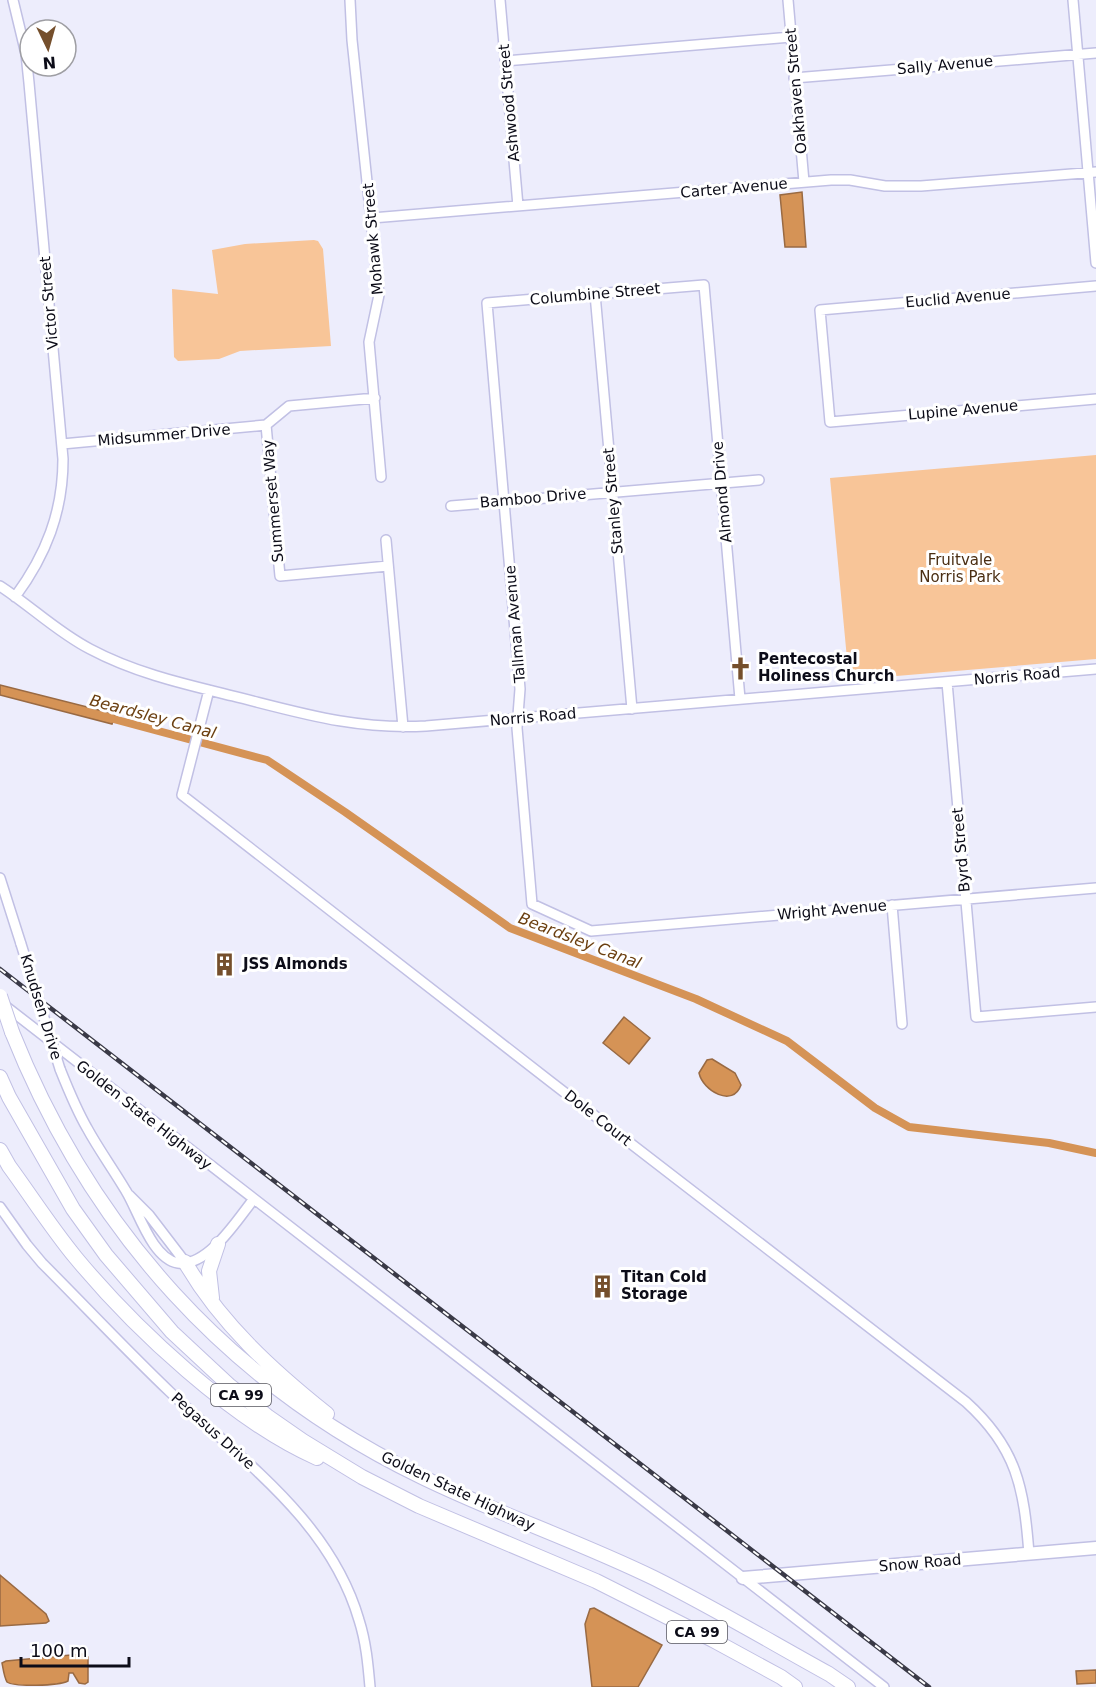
<svg xmlns="http://www.w3.org/2000/svg" width="1096" height="1687" viewBox="0 0 1096 1687" font-family="'DejaVu Sans',sans-serif">
<style>
.green{fill:#f8c598}
.water{fill:#d59356;stroke:#996a43;stroke-width:1.5}
.lines{fill:none;stroke-linecap:round;stroke-linejoin:round}
.canal{stroke:#d59356;stroke-width:8}
.minor-casing{stroke:#c1c0e4;stroke-width:12}
.major-casing{stroke:#c1c0e4;stroke-width:15}
.highway-casing{stroke:#c1c0e4;stroke-width:16}
.minor{stroke:#fff;stroke-width:9}
.major{stroke:#fff;stroke-width:12}
.highway{stroke:#fff;stroke-width:14}
.rail-casing{stroke:#3a3a47;stroke-width:4.5}
.rail{stroke:#fff;stroke-width:2;stroke-dasharray:7;stroke-linecap:butt}
.minor-bridge-casing{stroke:#c1c0e4;stroke-width:12;stroke-linecap:butt}
.highway-bridge-casing{stroke:#c1c0e4;stroke-width:16;stroke-linecap:butt}
.minor-bridge{stroke:#fff;stroke-width:9}
.highway-bridge{stroke:#fff;stroke-width:14}
.labels{text-anchor:middle;stroke-width:6;stroke-linejoin:round;paint-order:stroke}
.shield{fill:#fff;stroke:#55555d;stroke-width:1.5}
.shield-label{font-size:14px;font-weight:bold;fill:#0c0c18}
.street-label{font-size:15px;fill:#0c0c18;stroke:#fff}
.park-label{font-size:15px;fill:#4a2e13;stroke:#fff}
.poi-label{font-size:15px;font-weight:bold;fill:#0c0c18;stroke:#fff;text-anchor:start}
.water-label{font-size:16px;font-style:italic;fill:#6b3f10;stroke:#fff}
</style>
<rect width="100%" height="100%" fill="#ededfc"/>
<!-- green -->
<path class="green" d="M314 240 318 241 323 249 331 346 240 351 219 359 178 361 174 357 172 289 218 294 212 250 245 244Z
M1096 455V659L849 680 830 478Z"/>
<!-- water -->
<path class="water" d="M802 192 806 247H785L780 195Z
M0 685 115 714 112 724 0 695Z
M624 1017 650 1038 629 1064 603 1043Z
M712 1059 735 1073 741 1085C733 1108 703 1091 699 1073L707 1060Z
M0 1575 46 1614 49 1621 46 1623 0 1626Z
M594 1608 662 1645 638 1687H592L585 1624 590 1609Z
M82 1654 88 1657V1682L85 1684 79 1683 73 1673H69L68 1681C58 1686 14 1687 7 1682 4 1677 3 1668 2 1663L6 1661Z
M1096 1670V1683L1077 1684 1076 1671Z"/>
<g class="lines">
<!-- canal -->
<path class="canal" d="M106 717 267 760 345 812 510 928 696 999 787 1041 875 1108 909 1127 1049 1143 1096 1153"/>
<defs>
<path id="minor" d="M13 0 26 54 29 83 63 459C63 512 46 555 15 597
M350 0 352 40 379 295 369 342 381 477
M500 0 518 206
M788 0 804 182
M1073 0 1096 263
M505 61 791 37
M794 78 1096 53
M372 218 831 180H850L885 186H921L1096 172
M1096 286 820 310 830 422 1096 399
M595 294 632 709
M266 425 280 576 388 566
M266 425 289 406 375 398
M62 444 266 425
M451 506 759 480
M386 540 403 727
M0 586C31 606 57 632 90 649 135 673 184 684 233 696 301 713 355 730 426 726L1096 669
M947 682 976 1017 1096 1007
M209 690 182 795 551 1082 966 1402C1017 1448 1024 1488 1029 1554
M740 699 704 285 487 303 520 689 517 728 532 904 591 931 1096 888
M0 878 21 944
M892 905 902 1024
M4 1005 884 1687
M60 1069C68 1089 76 1109 87 1128 99 1150 113 1169 126 1191 138 1210 152 1259 178 1263 208 1267 237 1220 253 1200
M129 1195 149 1215 185 1262
M0 1207 27 1245 42 1263C85 1306 126 1350 170 1392 241 1460 330 1520 359 1620 366 1642 368 1664 370 1687"/>
<path id="major" d="M743 1578 1096 1548"/>
<path id="highway" d="M12 1032C91 1230 229 1384 422 1477 498 1514 578 1541 654 1578 714 1608 771 1642 829 1674L848 1687
M0 1077 9 1097 73 1209 106 1255 172 1332 230 1386 267 1416 303 1441 362 1477 419 1506 596 1581 713 1640 781 1677 795 1687
M0 1150 9 1166C31 1196 52 1229 76 1258 135 1329 233 1421 317 1458
M185 1262C220 1323 273 1371 327 1414
M212 1298 209 1271 218 1244"/>
</defs>
<!-- minor casing -->
<use href="#minor" class="minor-casing"/>
<!-- major casing -->
<use href="#major" class="major-casing"/>
<!-- highway casing -->
<use href="#highway" class="highway-casing"/>
<!-- minor -->
<use href="#minor" class="minor"/>
<!-- major -->
<use href="#major" class="major"/>
<!-- highway -->
<use href="#highway" class="highway"/>
<defs>
<path id="rail" d="M0 969 929 1687"/>
</defs>
<!-- rail casing -->
<use href="#rail" class="rail-casing"/>
<!-- rail -->
<use href="#rail" class="rail"/>
<defs>
<path id="minor-bridge" d="M21 944 60 1069"/>
<path id="highway-bridge" d="M0 996 12 1032"/>
</defs>
<!-- minor-bridge casing -->
<use href="#minor-bridge" class="minor-bridge-casing"/>
<!-- highway-bridge casing -->
<use href="#highway-bridge" class="highway-bridge-casing"/>
<!-- minor-bridge -->
<use href="#minor-bridge" class="minor-bridge"/>
<!-- highway-bridge -->
<use href="#highway-bridge" class="highway-bridge"/>
</g>
<!-- icons -->
<defs>
<symbol id="church-bare" viewBox="-9 -9 18 18"><path d="M-1.2-6h2.4v3.5h3.3v2.4h-3.3V6h-2.4V-.1h-3.3v-2.4h3.3Z" fill="#754f2c" stroke="#fff" stroke-width="2.5" paint-order="stroke"/></symbol>
<symbol id="building-bare" viewBox="-9 -9 18 18"><path d="M-4-6H4V6H1V3H-1V6H-4ZM-2.5-4.3h1.7v1.8h-1.7ZM.8-4.3h1.7v1.8H.8ZM-2.5-1h1.7V.8h-1.7ZM.8-1h1.7V.8H.8Z" fill="#754f2c" stroke="#fff" stroke-width="2.5" paint-order="stroke"/></symbol>
</defs>
<g fill-rule="evenodd">
<use href="#church-bare" x="724" y="652" width="33" height="33"/>
<use href="#building-bare" x="208" y="948" width="33" height="33"/>
<use href="#building-bare" x="586" y="1270" width="33" height="33"/>
</g>
<g class="labels">
<!-- shield labels -->
<g class="shield">
<rect x="211" y="1384" width="60" height="22" rx="4.5"/>
<rect x="667" y="1621" width="60" height="22" rx="4.5"/>
</g>
<g class="shield-label">
<text x="241" y="1400">CA 99</text>
<text x="697" y="1637">CA 99</text>
</g>
<!-- street labels -->
<g class="street-label">
<text transform="translate(945 65) rotate(-5)" y="5">Sally Avenue</text>
<text transform="translate(796 91) rotate(-95)" y="5">Oakhaven Street</text>
<text transform="translate(509 103) rotate(-95)" y="5">Ashwood Street</text>
<text transform="translate(734 188) rotate(-5)" y="5">Carter Avenue</text>
<text transform="translate(373 239) rotate(-95)" y="5">Mohawk Street</text>
<text transform="translate(595 294) rotate(-5)" y="5">Columbine Street</text>
<text transform="translate(958 298) rotate(-5)" y="5">Euclid Avenue</text>
<text transform="translate(49 303) rotate(-95)" y="5">Victor Street</text>
<text transform="translate(963 410) rotate(-5)" y="5">Lupine Avenue</text>
<text transform="translate(164 435) rotate(-5)" y="5">Midsummer Drive</text>
<text transform="translate(722 492) rotate(-95)" y="5">Almond Drive</text>
<text transform="translate(533 498) rotate(-5)" y="5">Bamboo Drive</text>
<text transform="translate(273 501) rotate(-95)" y="5">Summerset Way</text>
<text transform="translate(613 501) rotate(-95)" y="5">Stanley Street</text>
<text transform="translate(515 624) rotate(-95)" y="5">Tallman Avenue</text>
<text transform="translate(1017 676) rotate(-5)" y="5">Norris Road</text>
<text transform="translate(533 717) rotate(-5)" y="5">Norris Road</text>
<text transform="translate(961 850) rotate(-95)" y="5">Byrd Street</text>
<text transform="translate(832 910) rotate(-5)" y="5">Wright Avenue</text>
<text transform="translate(41 1007) rotate(73)" y="5">Knudsen Drive</text>
<text transform="translate(144 1115) rotate(38)" y="5">Golden State Highway</text>
<text transform="translate(598 1118) rotate(38)" y="5">Dole Court</text>
<text transform="translate(213 1431) rotate(42)" y="5">Pegasus Drive</text>
<text transform="translate(458 1491) rotate(25)" y="5">Golden State Highway</text>
<text transform="translate(920 1563) rotate(-5)" y="5">Snow Road</text>
</g>
<!-- park labels -->
<g class="park-label">
<text x="960" y="565">Fruitvale<tspan x="960" dy="17">Norris Park</tspan></text>
</g>
<!-- poi labels -->
<g class="poi-label">
<text x="758" y="664">Pentecostal<tspan x="758" dy="17">Holiness Church</tspan></text>
<text x="243" y="969">JSS Almonds</text>
<text x="621" y="1282">Titan Cold<tspan x="621" dy="17">Storage</tspan></text>
</g>
<!-- water labels -->
<g class="water-label">
<text transform="translate(153 716) rotate(15)" y="6">Beardsley Canal</text>
<text transform="translate(580 940) rotate(21)" y="6">Beardsley Canal</text>
</g>
</g>
<!-- north arrow -->
<g transform="translate(48 48) rotate(175)"><circle r="28" fill="#ffffff" stroke="#9e9ea3" stroke-width="1.5"/>
<path d="M0-4.5L10 22L0 15L-10 22Z" fill="#754f2c"/>
<text y="-9" font-size="16" font-weight="bold" text-anchor="middle" fill="#0c0c18">N</text>
</g>
<!-- scale -->
<path d="M21 1657v9h108v-9" fill="none" stroke="#0c0c18" stroke-width="3"/>
<text x="30" y="1657" font-size="18" fill="#0c0c18" stroke="#ffffff" stroke-width="4.5" paint-order="stroke">100 m</text>
</svg>
